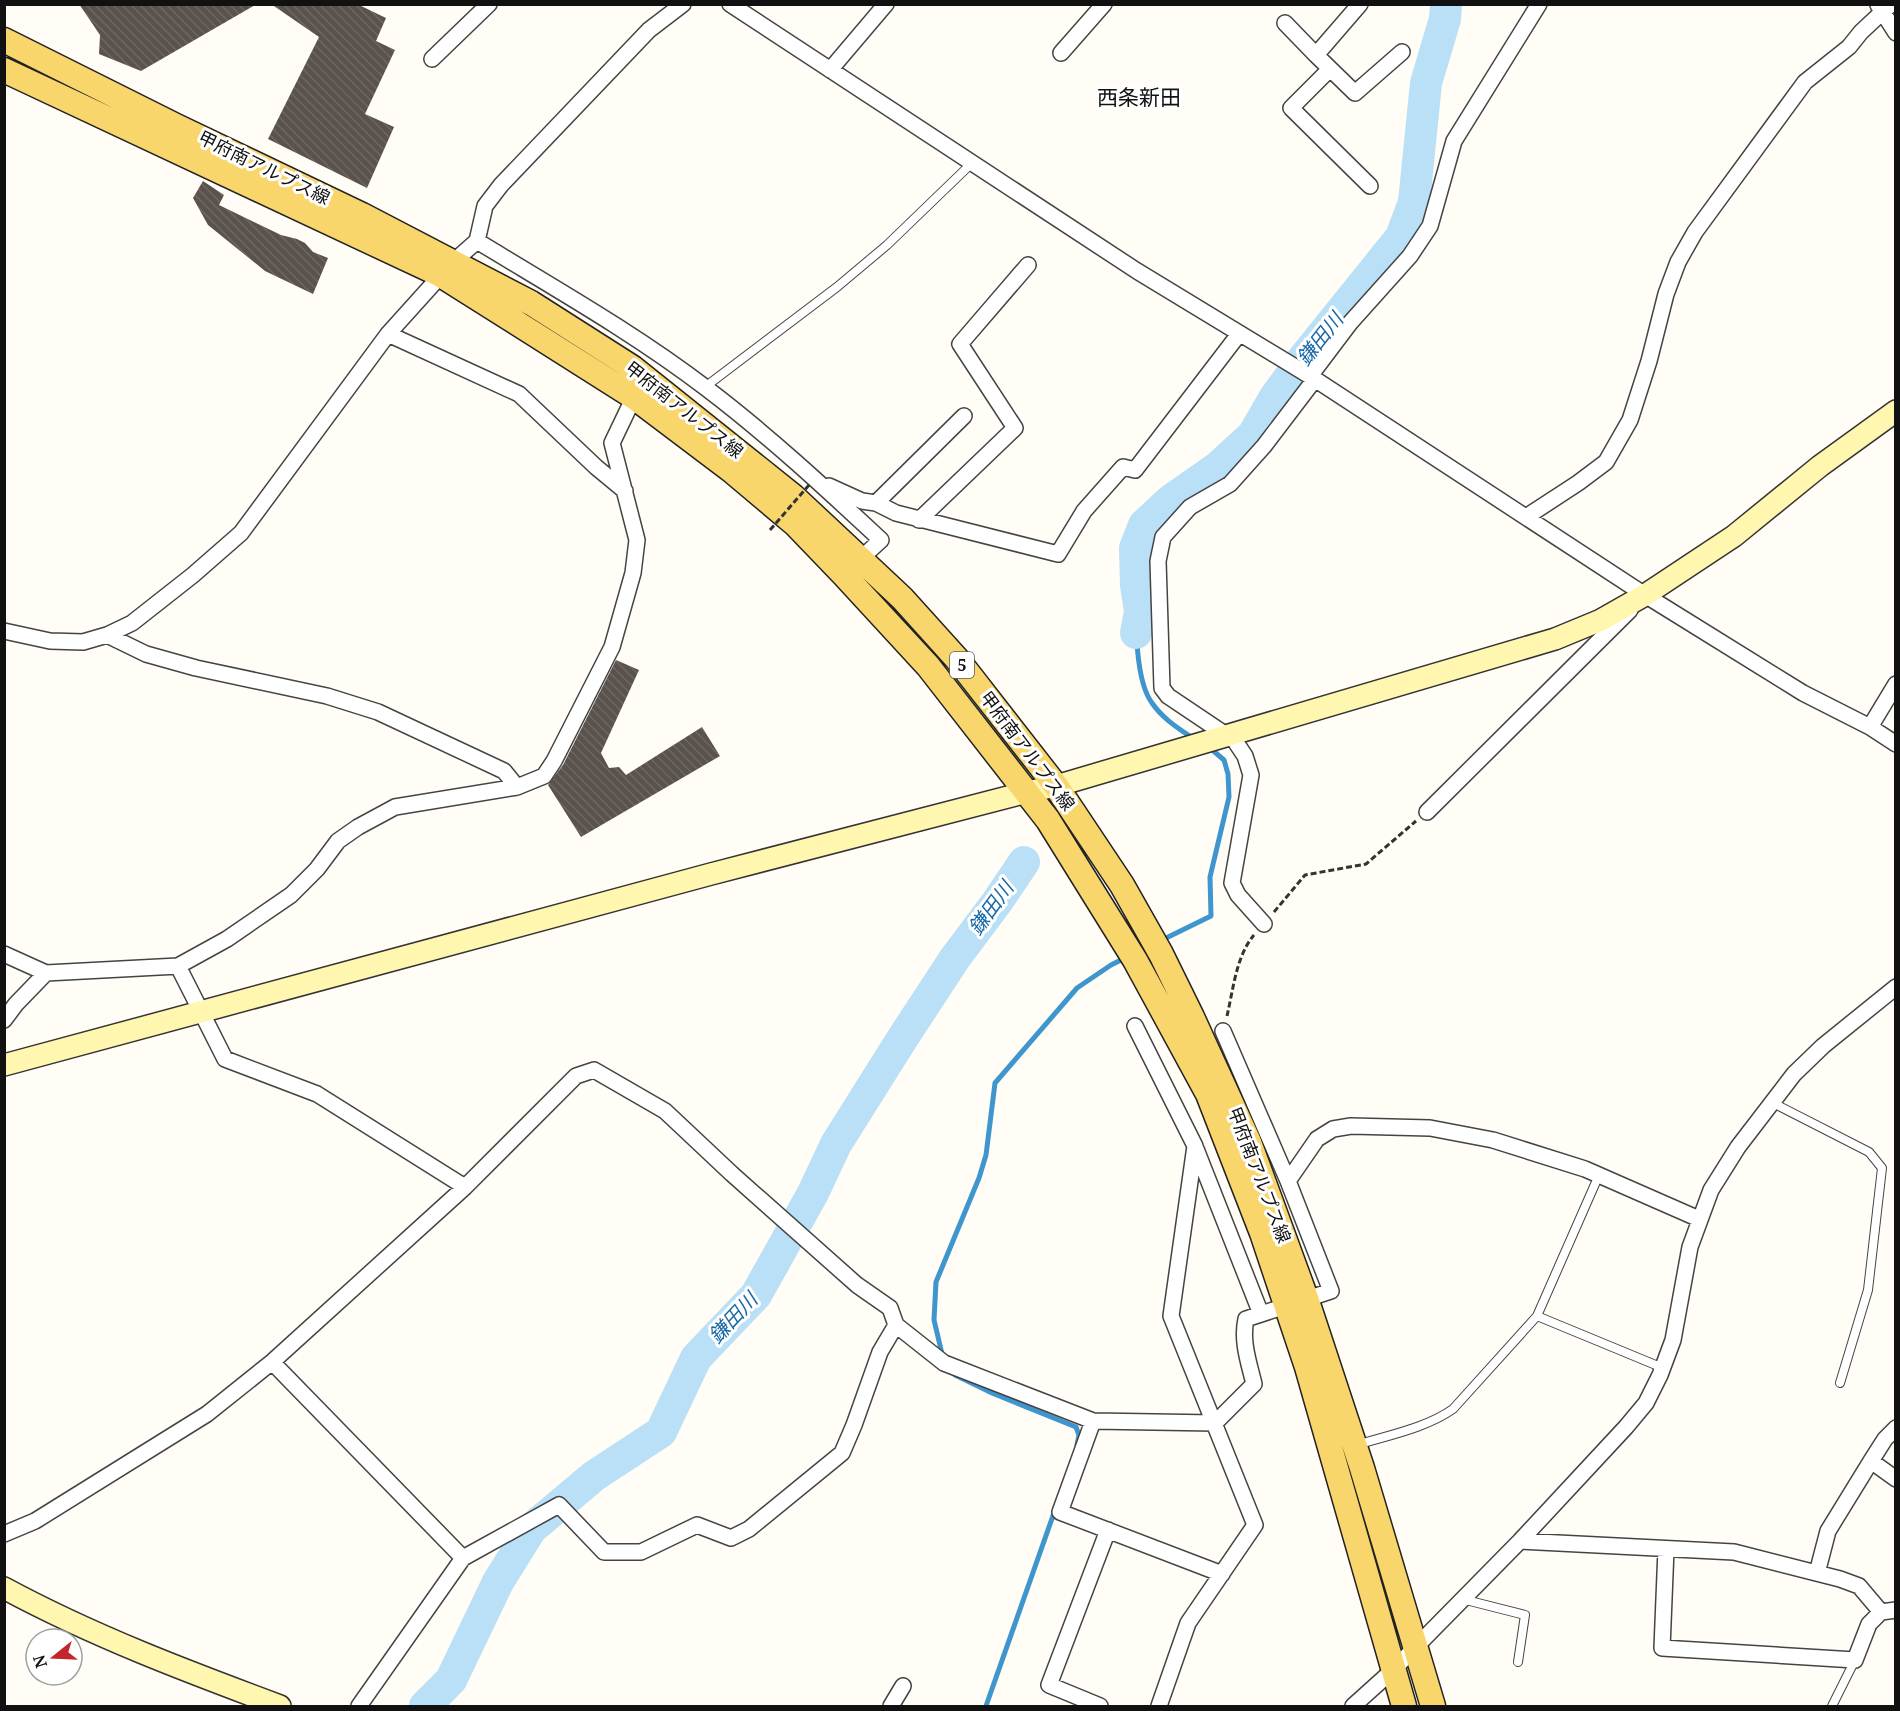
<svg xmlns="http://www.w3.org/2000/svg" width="1900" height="1711" viewBox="0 0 1900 1711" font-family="'Noto Serif','Noto Sans JP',serif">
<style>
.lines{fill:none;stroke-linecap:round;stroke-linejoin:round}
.stream{stroke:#3f96cf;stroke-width:5}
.river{stroke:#b9e0f7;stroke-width:32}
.building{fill:url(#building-back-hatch)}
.lane-casing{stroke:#444;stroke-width:10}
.street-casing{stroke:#444;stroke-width:18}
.secondary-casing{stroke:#333;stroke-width:24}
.primary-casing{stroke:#222;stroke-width:27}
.path{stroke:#333;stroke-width:3;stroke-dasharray:6 3;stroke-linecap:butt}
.lane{stroke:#fff;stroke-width:8}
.street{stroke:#fff;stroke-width:15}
.secondary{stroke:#fff6b0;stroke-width:21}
.primary{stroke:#f9d66b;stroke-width:24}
.path-bridge{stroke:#333;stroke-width:3;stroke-dasharray:6 3;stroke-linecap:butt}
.labels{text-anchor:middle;stroke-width:6;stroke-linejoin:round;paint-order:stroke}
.shield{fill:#fff;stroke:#585858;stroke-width:1.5}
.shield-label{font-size:16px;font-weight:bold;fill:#111}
.street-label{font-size:18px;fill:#111;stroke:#fff}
.water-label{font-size:20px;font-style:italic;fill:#1768a6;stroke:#fff}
.quarter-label{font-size:21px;fill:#111;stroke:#fff}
</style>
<defs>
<pattern id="building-back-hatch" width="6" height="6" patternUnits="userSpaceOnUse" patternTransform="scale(1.5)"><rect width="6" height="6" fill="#5a524d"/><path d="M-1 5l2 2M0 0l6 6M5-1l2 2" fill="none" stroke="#6d6662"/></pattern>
</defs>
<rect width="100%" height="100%" fill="#fffdf5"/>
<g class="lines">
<!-- stream -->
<path class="stream" d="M1136 585C1136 616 1134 679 1152 703 1163 719 1178 728 1194 739
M1160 941 1211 916 1210 877 1229 797 1228 774 1224 760 1210 748
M943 1358 934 1320 936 1282 979 1178 986 1155 995 1083 1077 988 1111 965 1127 957
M952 1371 955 1375 992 1393 1076 1427 1079 1435 1077 1445
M986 1706 1055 1510"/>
<!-- river -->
<path class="river" d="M1136 633 1140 612 1136 585 1135 548 1144 525 1171 500 1218 467 1253 435 1275 397 1302 360 1401 237 1414 202 1426 83 1445 19 1446 4
M425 1706 451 1680 498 1582 531 1529 594 1476 661 1432 696 1358 756 1295 813 1193 836 1144 902 1039 955 958 997 902 1024 862"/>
</g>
<!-- building -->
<path class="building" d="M79 4H257L141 71 99 54 100 35Z
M271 4H357L386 18 376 41 395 50 365 114 394 127 367 188 268 139 319 37Z
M203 181 224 195 219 205 281 235 297 239 305 243 313 252 328 258 313 294 265 271 208 225 193 198Z
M616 660 639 670 601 753 609 768 619 767 626 775 702 727 720 756 581 837 548 785 563 765Z"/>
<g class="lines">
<defs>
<path id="lane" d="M705 387 837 287 887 245 972 163
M1771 1102 1869 1152 1882 1168 1868 1290 1840 1383
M1537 1316 1663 1368
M1357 1445C1389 1435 1426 1428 1453 1409L1537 1316 1599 1175
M1462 1599 1525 1615 1518 1662
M1832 1706 1855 1660"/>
<path id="street" d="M730 4 1137 271 1310 376 1645 595 1803 693 1870 727 1896 744
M1878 5 1896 33
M1285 23 1316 55 1360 4
M1061 53 1104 4
M1316 55 1355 93 1402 52
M432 59 489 4
M1330 69 1291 108 1370 186
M830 70 886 4
M477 241C554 288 634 333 706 388 768 435 824 487 881 540L855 564
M388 334 519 394 596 467 625 491
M1310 376 1350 323 1410 256 1430 226 1454 141 1539 4
M829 486 862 501 876 503 896 513 1058 554 1084 511 1123 467 1135 470 1239 334
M876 503 964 416
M1526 517 1578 483 1606 462 1630 420 1649 361 1666 294 1678 262 1695 232 1805 82 1849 47 1861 32 1891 4
M919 520 1015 428 960 344 1028 265
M4 631 50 641 83 642 107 635 132 623 193 575 241 533 388 334 452 263 477 241 485 206 501 185 649 30 683 4
M107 635 146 654 196 668 327 696 378 712 504 771 517 787
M1870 727 1896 684
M1427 812 1630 610
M1264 924 1238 895 1232 883 1251 775 1245 756 1235 741 1168 696 1162 688 1158 561 1163 537 1190 507 1230 484 1264 446 1315 379
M4 954 46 973 178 966 227 939 291 895 317 869 338 841 358 827 395 807 517 787 544 776 554 761 612 647 633 573 637 540 612 443 634 397
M178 966 225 1059 317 1094 465 1187
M4 1020 16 1004 46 973
M1135 1026 1195 1146 1171 1316 1255 1525 1188 1623 1159 1706
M1223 1031 1288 1181
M1196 1149 1261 1314
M272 1362 463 1558
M1093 1421 1060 1512 1222 1574
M1871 1461 1896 1479
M4 1534 35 1521 207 1414 272 1362 465 1187 576 1076 594 1070 665 1111 732 1174 857 1285 890 1308 896 1325 944 1363 1093 1421 1215 1423 1254 1384C1249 1363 1241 1341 1246 1319L1331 1291 1288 1181 1317 1139 1333 1129 1351 1126 1430 1128 1493 1140 1585 1169 1699 1219
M1520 1541 1734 1552 1840 1579 1859 1586 1881 1612
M1666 1549 1662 1648 1855 1660 1869 1624 1881 1612 1896 1610
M1817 1573 1828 1531 1871 1461 1885 1439 1896 1428
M359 1706 463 1558 559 1505 604 1552H641L697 1525 731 1538 749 1529 842 1453 854 1425 880 1352 896 1325
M891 1706 903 1686
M1100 1706 1049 1685 1108 1530
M1353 1706 1393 1670 1520 1541 1626 1427 1646 1403 1660 1375 1673 1340 1690 1247 1711 1190 1738 1147 1794 1074 1823 1046 1896 987"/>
<path id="secondary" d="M4 1065 711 874 1027 792 1056 786 1555 639 1601 620 1645 595 1734 536 1820 466 1896 411
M4 1588C93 1636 186 1671 280 1706"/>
<path id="primary" d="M4 40 176 126 362 215 531 303 633 368 793 496 902 598 957 659 1056 786 1122 885 1161 954 1192 1017 1249 1142 1306 1298 1362 1468 1433 1706
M4 70 441 275 634 397 732 471 795 524 844 575 928 666 1048 820 1135 960 1208 1094 1262 1233 1307 1367 1404 1706"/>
</defs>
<!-- lane casing -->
<use href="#lane" class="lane-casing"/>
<!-- street casing -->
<use href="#street" class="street-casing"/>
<!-- secondary casing -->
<use href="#secondary" class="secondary-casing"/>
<!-- primary casing -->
<use href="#primary" class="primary-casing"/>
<!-- path -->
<path class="path" d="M1274 912 1305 875 1366 864 1416 821
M1227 1016C1233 991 1236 956 1254 935"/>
<!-- lane -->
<use href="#lane" class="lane"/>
<!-- street -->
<use href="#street" class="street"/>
<!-- secondary -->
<use href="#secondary" class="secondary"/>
<!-- primary -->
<use href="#primary" class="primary"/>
<!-- path-bridge -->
<path class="path-bridge" d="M770 530 809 485"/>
</g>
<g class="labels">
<!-- shield labels -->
<rect class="shield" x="950" y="652" width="24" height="26" rx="4.5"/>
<g class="shield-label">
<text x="962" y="671">5</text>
</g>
<!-- street labels -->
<g class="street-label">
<text transform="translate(264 168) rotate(26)" y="6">甲府南アルプス線</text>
<text transform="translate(684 410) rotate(38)" y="6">甲府南アルプス線</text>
<text transform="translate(1027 751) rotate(53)" y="6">甲府南アルプス線</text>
<text transform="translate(1259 1175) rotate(69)" y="6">甲府南アルプス線</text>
</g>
<!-- water labels -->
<g class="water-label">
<text transform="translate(1320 339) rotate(-52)" y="7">鎌田川</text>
<text transform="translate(991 908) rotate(-54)" y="7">鎌田川</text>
<text transform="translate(733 1318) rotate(-47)" y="7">鎌田川</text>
</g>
<!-- quarter labels -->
<g class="quarter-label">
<text x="1139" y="105">西条新田</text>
</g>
</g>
<!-- border -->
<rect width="1900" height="1711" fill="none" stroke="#111111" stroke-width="12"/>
<!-- north arrow -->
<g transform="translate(54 1657) rotate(252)"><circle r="28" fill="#ffffff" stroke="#a0a0a0" stroke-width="1.5"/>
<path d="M0-4.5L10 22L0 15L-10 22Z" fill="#c4262e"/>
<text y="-9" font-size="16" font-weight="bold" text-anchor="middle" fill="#111111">N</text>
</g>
</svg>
